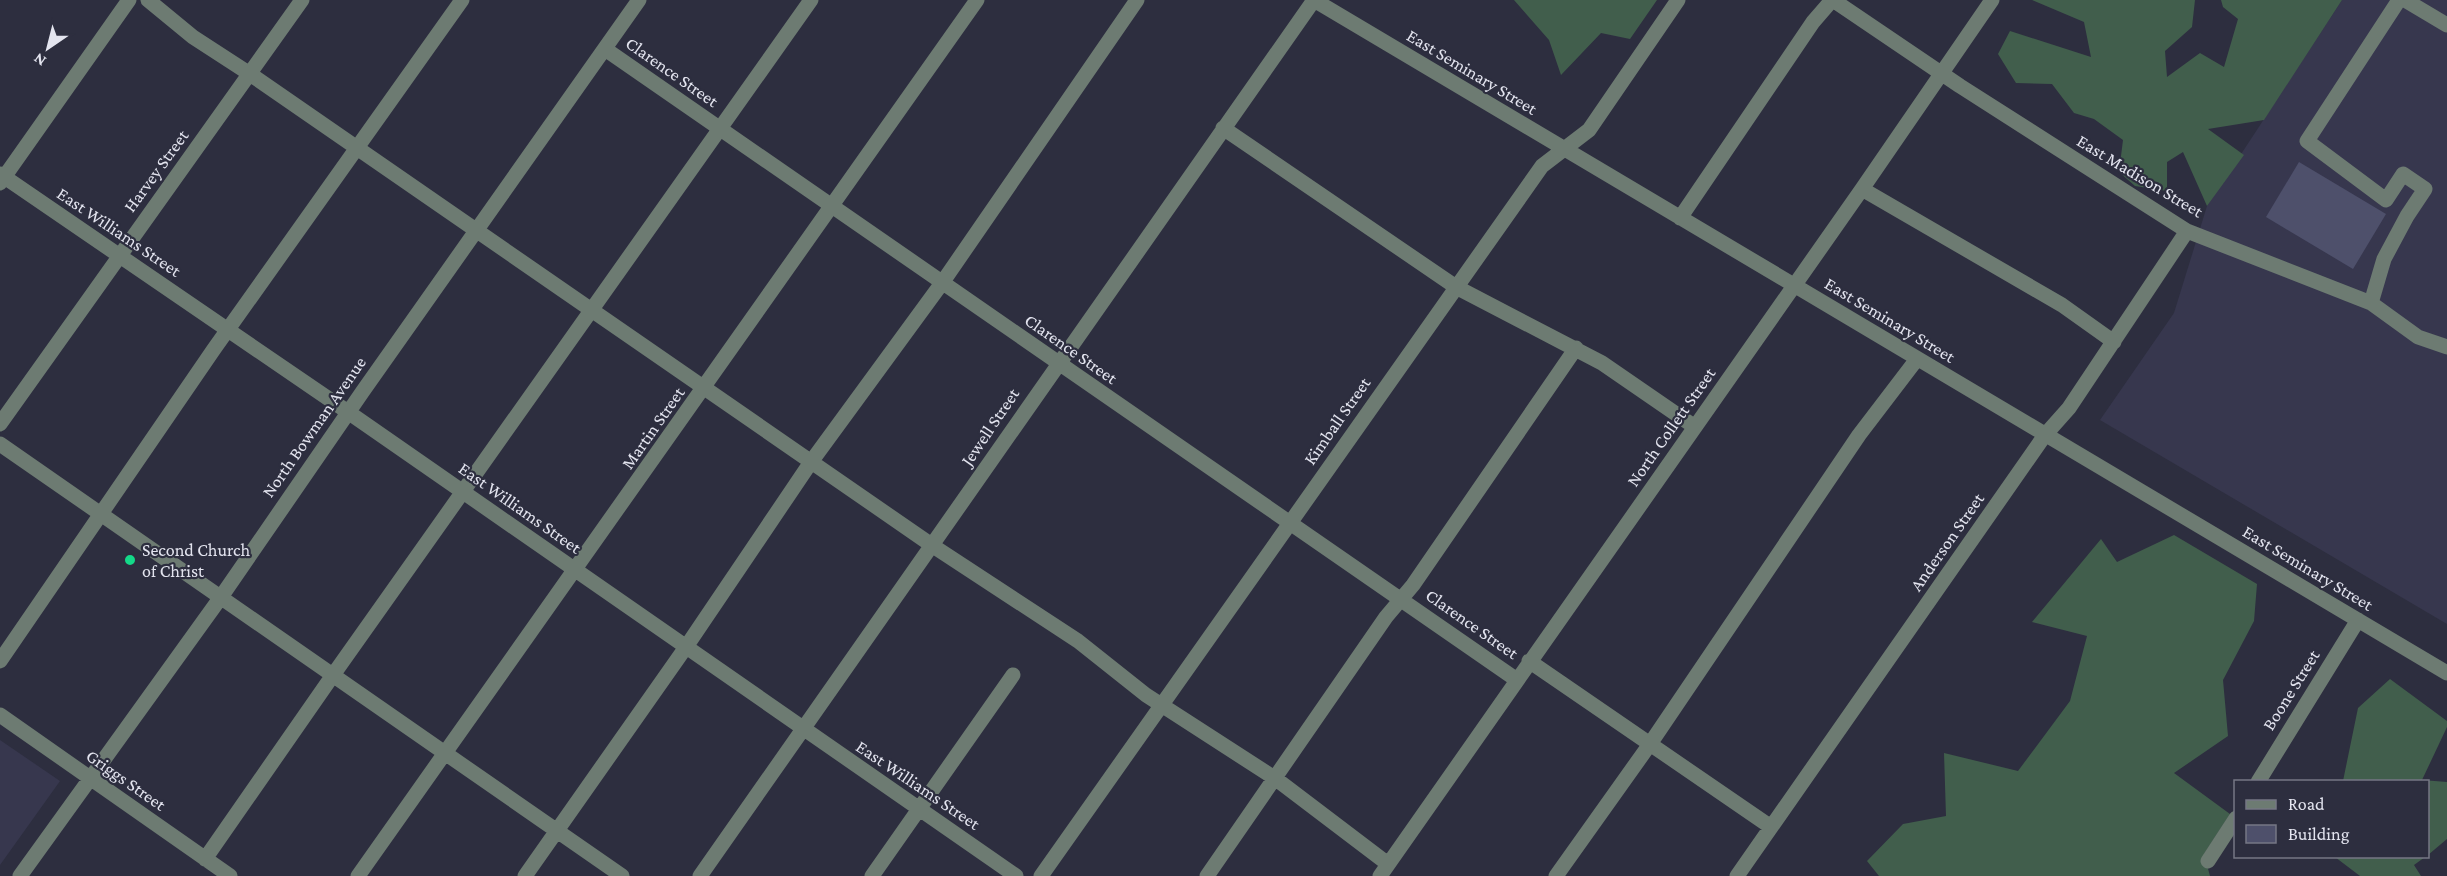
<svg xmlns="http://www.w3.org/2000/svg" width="2447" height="876" viewBox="0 0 2447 876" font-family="'Crimson Pro',serif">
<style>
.built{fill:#37374e}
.forest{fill:#415e4c}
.building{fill:#4e506b}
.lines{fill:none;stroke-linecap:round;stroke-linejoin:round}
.minor{stroke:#6d7b72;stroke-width:15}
.poi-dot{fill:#14d989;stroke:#2d2e3f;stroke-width:2}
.labels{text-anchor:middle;stroke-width:4.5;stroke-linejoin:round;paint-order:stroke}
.street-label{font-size:18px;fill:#e3e4ef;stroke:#2d2e3f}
.poi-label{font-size:18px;fill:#e3e4ef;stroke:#2d2e3f;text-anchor:start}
</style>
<rect width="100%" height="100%" fill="#2d2e3f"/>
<!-- built -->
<path class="built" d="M2342 0H2447V624L2100 420 2174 313 2207 206Z
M0 740 60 781 0 865Z"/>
<!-- forest -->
<path class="forest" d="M1514 0H1657L1630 39 1601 33 1561 75 1549 40Z
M2032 0H2195L2192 27 2165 51 2167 77 2200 53 2224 67 2238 19 2223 7 2221 0H2342L2264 120 2208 129 2244 155 2207 206 2183 152 2167 162V191L2135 186 2119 172 2123 140 2094 119 2074 113 2052 84 2016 83 1998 54 2010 31 2091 57 2084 22Z
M2174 535 2257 584 2254 621 2223 680 2228 736 2174 773 2230 814 2204 854 2210 876H1879L1867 861 1903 824 1946 816 1944 753 2018 771 2070 701 2087 636 2032 622 2101 539 2117 562Z
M2390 679 2447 721V727L2422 780 2447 782V839L2428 855V782L2343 781 2358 708Z
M2335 857H2425L2414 865 2421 876H2360Z"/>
<!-- building -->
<path class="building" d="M2299 162 2386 214 2353 269 2266 217Z"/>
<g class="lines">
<!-- minor -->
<path class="minor" d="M148 0 193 37 250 74 933 546 1078 641 1146 695 1276 779 1388 864
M1833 0 1960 86 2187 231 2371 303 2418 337 2447 347
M2405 0 2447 25
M605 49 1517 680
M1223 128 1456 287 1602 363 1695 427
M0 174 348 412 1016 876
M0 183 129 0
M1862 189 2062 305 2114 342
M1680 218 1813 22 1832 0
M2371 303 2384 259 2407 216 2425 189 2403 174 2386 200 2307 141 2399 0
M0 424 302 0
M0 444 622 876
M0 661 214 349 462 0
M1529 661 1771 827
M0 715 230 876
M2258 782 2358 620
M205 859 333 675 811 0
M2208 861 2236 818
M20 876 221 597 363 391 639 0
M358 876 977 0
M525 876 686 647 811 462 942 283 1137 0
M700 876 1314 0 2447 673
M872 876 1013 675
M1041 876 1542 166 1589 130 1678 0
M1207 876 1386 617 1413 585 1576 348
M1380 876 1862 189 1992 0
M1556 876 1650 744 1859 435 1917 359
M1737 876 2045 435 2069 408 2187 231"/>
</g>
<!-- markers -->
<circle class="poi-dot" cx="130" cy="560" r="6"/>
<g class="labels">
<!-- street labels -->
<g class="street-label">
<text transform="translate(672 72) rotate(35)" y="6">Clarence Street</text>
<text transform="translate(1472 72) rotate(31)" y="6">East Seminary Street</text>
<text transform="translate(156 171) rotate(-54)" y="6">Harvey Street</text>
<text transform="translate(2140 176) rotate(31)" y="6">East Madison Street</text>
<text transform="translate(119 232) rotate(34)" y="6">East Williams Street</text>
<text transform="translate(1890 320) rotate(31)" y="6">East Seminary Street</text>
<text transform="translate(1071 349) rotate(35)" y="6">Clarence Street</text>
<text transform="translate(1337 421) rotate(-55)" y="6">Kimball Street</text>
<text transform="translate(314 427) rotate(-55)" y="6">North Bowman Avenue</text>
<text transform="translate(990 427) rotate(-56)" y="6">Jewell Street</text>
<text transform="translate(1671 427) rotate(-55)" y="6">North Collett Street</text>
<text transform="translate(653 428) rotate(-55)" y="6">Martin Street</text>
<text transform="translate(520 508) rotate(35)" y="6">East Williams Street</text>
<text transform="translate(1947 542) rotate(-55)" y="6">Anderson Street</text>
<text transform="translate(2308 568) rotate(31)" y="6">East Seminary Street</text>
<text transform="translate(1472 624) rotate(35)" y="6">Clarence Street</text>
<text transform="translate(2291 690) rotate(-58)" y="6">Boone Street</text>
<text transform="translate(126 780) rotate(35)" y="6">Griggs Street</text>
<text transform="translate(918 785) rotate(34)" y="6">East Williams Street</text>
</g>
<!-- poi labels -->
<g class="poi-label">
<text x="142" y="556">Second Church<tspan x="142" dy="21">of Christ</tspan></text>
</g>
</g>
<!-- legend -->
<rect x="2234" y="780" width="195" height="78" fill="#2d2e3f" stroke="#767785" stroke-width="1.5"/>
<rect x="2246" y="800" width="30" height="9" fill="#6d7b72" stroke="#767785" stroke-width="1.5"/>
<text x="2288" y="810" font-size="18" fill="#e3e4ef">Road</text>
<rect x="2246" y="825" width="30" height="18" fill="#4e506b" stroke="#767785" stroke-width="1.5"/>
<text x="2288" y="840" font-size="18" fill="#e3e4ef">Building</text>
<!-- north arrow -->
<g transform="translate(48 48) rotate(215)" stroke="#2d2e3f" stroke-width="4.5" paint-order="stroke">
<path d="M0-4.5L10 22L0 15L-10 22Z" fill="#e3e4ef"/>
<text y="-9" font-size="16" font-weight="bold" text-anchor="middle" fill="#e3e4ef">N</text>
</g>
</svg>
